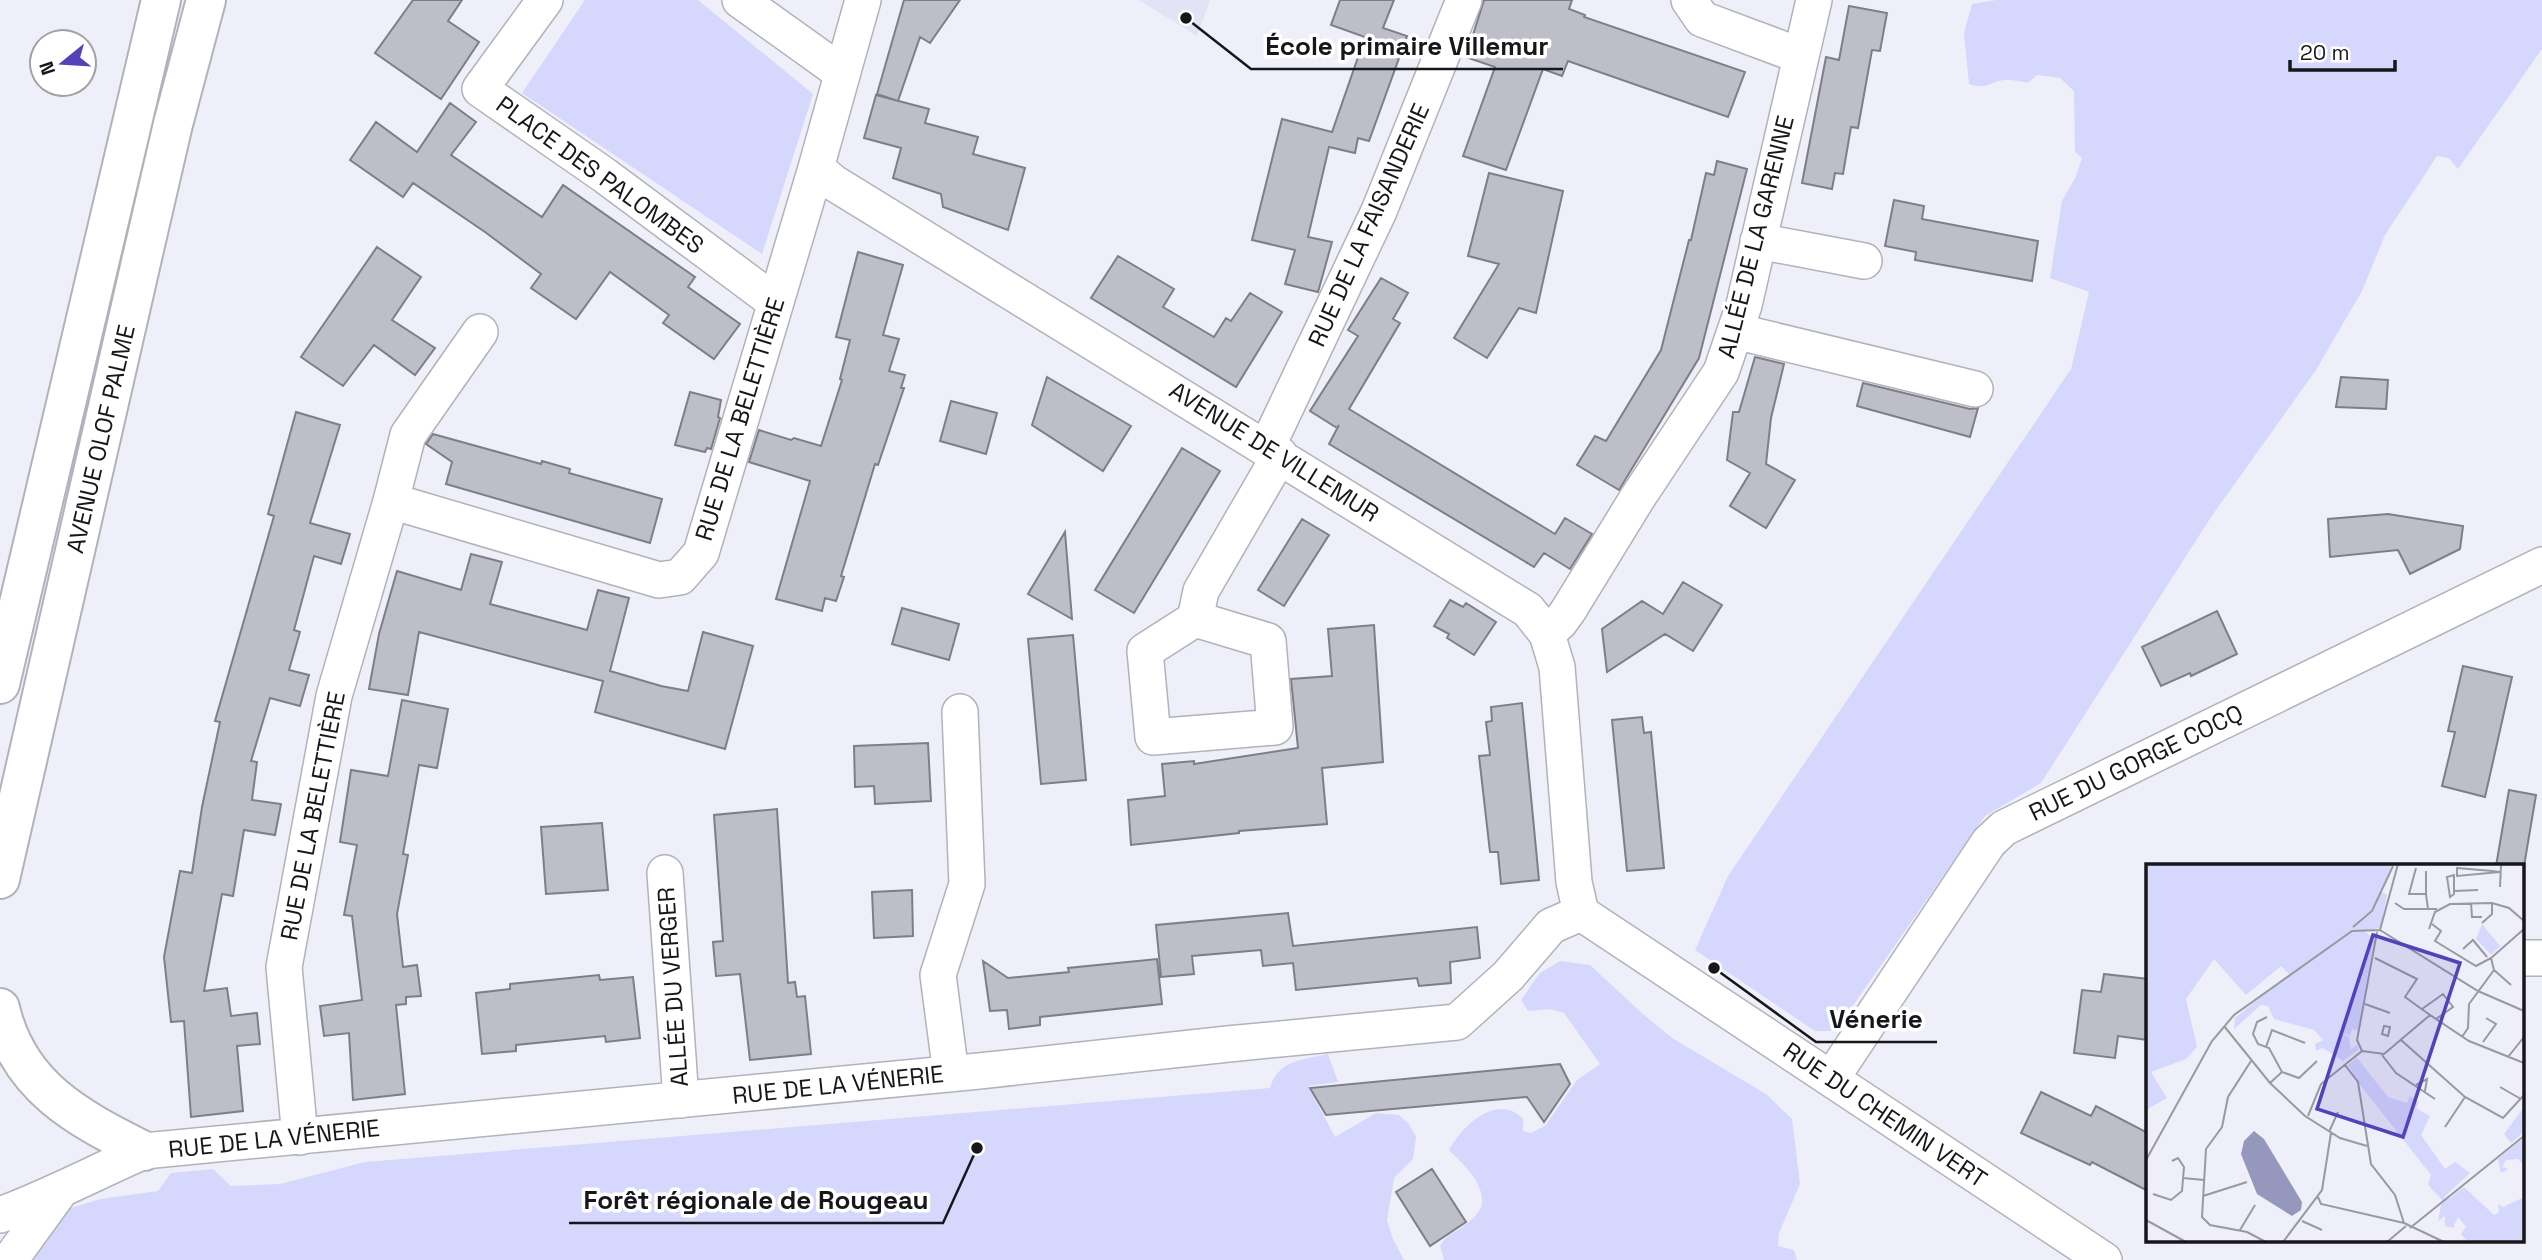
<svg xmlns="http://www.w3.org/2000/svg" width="2542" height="1260" viewBox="0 0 2542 1260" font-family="'Space Grotesk',sans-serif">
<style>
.built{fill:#e2e3f5}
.green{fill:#d6d7fd}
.building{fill:#bebec9;stroke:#7d7e87;stroke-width:2}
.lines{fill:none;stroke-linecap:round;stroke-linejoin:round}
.minor-casing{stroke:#b1b2bc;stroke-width:38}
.secondary-casing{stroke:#b1b2bc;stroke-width:42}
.minor{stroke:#fff;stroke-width:35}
.secondary{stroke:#fff;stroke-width:38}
.labels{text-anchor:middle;stroke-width:7;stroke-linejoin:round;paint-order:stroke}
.street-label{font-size:24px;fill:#17171b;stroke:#fff}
.inset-road{fill:none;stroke:#9999a1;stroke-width:2}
.view{fill:#5342ba;fill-opacity:0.15;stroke:#5342ba;stroke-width:3.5}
.inset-edge{fill:none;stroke:#17171b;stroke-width:3.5}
.leader{fill:none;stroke:#17171b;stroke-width:2.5}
.callout-dot{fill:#17171b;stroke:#fff;stroke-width:2.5}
.callout-label{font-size:26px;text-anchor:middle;font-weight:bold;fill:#17171b;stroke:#fff;stroke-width:7;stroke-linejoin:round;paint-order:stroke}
</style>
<rect width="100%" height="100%" fill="#efeffa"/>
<!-- built -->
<path class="built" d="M1139 0H1210L1197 36Z"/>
<!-- green -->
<path class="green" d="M585 0H698L813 94 762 254 522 93Z
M1996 0H2542V49L2458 169 2449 158 2437 156 2385 235 2362 291 2316 370 2211 517 2041 783 1985 816 1838 1027 1830 1031H1815L1695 950 1728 876 2071 369 2089 292 2050 278 2062 201 2075 178 2082 158 2075 152 2074 91 2060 78 2037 75 2028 83C2021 82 2011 79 2004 80 1989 82 1987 90 1969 84L1964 33 1972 4Z
M1560 961 1590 965 1643 1014 1672 1038 1766 1094 1792 1119 1800 1184 1779 1233 1778 1246 1794 1250 1797 1260H1444L1440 1246C1448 1233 1454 1234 1465 1225 1470 1221 1481 1212 1482 1204 1484 1182 1463 1164 1449 1150 1462 1125 1498 1092 1523 1119V1131L1531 1133 1545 1126 1577 1080 1600 1064 1564 1013 1550 1009 1528 1011 1521 1000 1540 973Z
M1328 1054 1338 1082 1308 1086 1335 1137 1376 1113 1399 1115 1409 1124 1416 1137 1413 1159 1394 1178 1387 1220 1393 1239 1404 1260H34L38 1242 59 1212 100 1199 158 1191 171 1173 213 1169 231 1186 280 1184 365 1162 1270 1088C1278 1060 1302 1060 1328 1054Z"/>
<!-- building -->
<path class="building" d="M413 0H462L448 21 479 42 441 99 375 53Z
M904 0H960L930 43 920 37 898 101 877 94Z
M1340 0H1394L1383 28 1407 36 1369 141 1358 138 1355 153 1329 147 1308 237 1332 242 1318 292 1285 284 1295 250 1252 240 1282 119 1332 132 1365 37 1331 25Z
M1484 0H1572L1569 9 1585 15 1584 17 1745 72 1728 117 1568 61 1562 76 1543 69 1506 170 1463 156 1495 67 1466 57Z
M1849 6 1887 13 1880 51 1872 50 1858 128 1851 127 1843 174 1835 173 1832 189 1802 183 1826 57 1839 60Z
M876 95 929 109 925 123 978 137 973 154 1025 168 1008 230 943 207 941 194 893 178 901 148 864 138Z
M450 103 476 122 451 155 542 217 563 185 695 277 688 287 740 324 714 359 663 323 669 315 610 272 576 319 531 288 541 274 485 232 413 183 403 197 350 160 376 122 417 152Z
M1717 161 1747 169 1699 358 1619 490 1577 465 1595 436 1606 441 1661 350 1689 240H1691L1706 173 1714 175Z
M1489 173 1563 191 1536 313 1519 308 1487 358 1454 338 1499 264 1468 256Z
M1894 200 1924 206 1922 219 2038 241 2032 281 1915 260 1916 252 1885 246Z
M377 247 421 277 392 320 435 348 415 375 374 345 343 386 301 357Z
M858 252 903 265 883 335 899 339 889 371 905 375 901 388H904L878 465 875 464 841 576 844 577 836 601 825 598 822 611 776 599 810 481 749 462 759 430 791 440 794 438 821 446 842 380 840 379 850 340 836 337Z
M1118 256 1174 289 1163 307 1214 337 1226 318 1231 321 1250 293 1282 312 1236 387 1091 298Z
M1381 278 1408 293 1393 319 1400 323 1349 409 1555 534 1565 518 1592 534 1570 569 1544 553 1534 567 1329 444 1339 425 1337 428 1310 411 1358 336 1348 330Z
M1755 357 1784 364 1771 418 1766 464 1795 480 1766 528 1730 506 1750 473 1727 460 1733 412H1739Z
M1047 377 1131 426 1103 471 1032 425Z
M2341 377 2388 380 2386 409 2336 407Z
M1863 383 1970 409 1978 408 1970 437 1857 406Z
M690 392 721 400 718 417 720 418 711 449 707 448 705 452 675 445Z
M951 401 997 413 986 454 940 441Z
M296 412 340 425 310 523 350 534 341 564 314 556 294 630 300 632 289 670 309 675 300 706 270 698 251 761 257 762 252 800 281 804 275 835 244 830 233 896 222 894 204 991 227 988 231 1016 257 1013 260 1044 237 1046 243 1111 191 1117 184 1021 171 1022 164 957 180 871 192 873 202 807 220 722 215 721 274 516 268 514Z
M433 434 541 464 542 461 570 469 569 473 662 499 650 543 446 484 452 462 426 444Z
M1182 448 1220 471 1134 613 1095 590Z
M2388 514 2463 526 2460 549 2410 574 2398 550 2330 557 2328 519Z
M1302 519 1329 535 1284 606 1258 590Z
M1065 532 1072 619 1028 594Z
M471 554 502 562 490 604 587 630 598 590 629 598 610 671 661 686 688 691 703 632 753 646 725 749 595 712 603 681 419 632 408 695 369 689 379 634 397 571 461 590Z
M1683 582 1722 605 1693 651 1665 634 1607 672 1602 629 1642 601 1663 614Z
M1450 600 1463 607 1466 603 1496 622 1474 655 1447 638 1449 634 1434 626Z
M902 608 959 624 949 660 892 644Z
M2217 611 2237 654 2191 676 2190 673 2161 686 2142 647Z
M1374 625 1383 762 1322 768 1327 824 1239 831V833L1131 845 1128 800 1165 796 1162 764 1194 761V764L1298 748 1291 679 1332 676 1328 629Z
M1073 635 1086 780 1041 784 1028 639Z
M2463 666 2512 677 2485 797 2442 786 2455 732 2448 731Z
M402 700 448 709 437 768 419 765 403 854 408 855 397 914 403 967 417 965 421 996 406 997V1004L396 1005 405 1094 353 1100 349 1033 324 1036 320 1006 362 1000 352 916 344 915 357 845 340 842 351 770 388 776Z
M1522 703 1539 880 1501 884 1498 852H1490L1479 756 1490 755 1486 722 1492 721 1491 707Z
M1642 717 1644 733 1651 732 1664 868 1627 871 1612 720Z
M928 743 931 801 875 804 874 786 855 787 854 746Z
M2509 790 2536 795 2524 866H2496Z
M777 809 788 983 795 982 797 997 805 996 811 1054 750 1060 740 974 716 976 713 942 723 941 714 815Z
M602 823 608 890 546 894 541 827Z
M912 890 913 936 874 938 872 892Z
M1288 913 1293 946 1477 927 1480 958 1450 962 1451 983 1419 986 1417 978 1296 990 1293 963 1263 966 1261 950 1192 956 1194 974 1161 977 1156 925Z
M1157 959 1162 1004 1040 1017V1025L1009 1029 1007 1010 990 1011 983 961 1008 978 1069 972 1068 968Z
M2104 974 2148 979V1040L2118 1036 2115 1058 2074 1053 2082 990 2101 992Z
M599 975 600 980 633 977 640 1038 606 1042 605 1036 516 1045V1051L482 1054 476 993 510 989V984Z
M1560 1064 1570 1084 1544 1122 1527 1097 1326 1115 1310 1088Z
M2041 1092 2091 1116 2096 1106 2148 1133V1191L2092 1162 2090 1165 2021 1133Z
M1432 1169 1466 1222 1430 1246 1396 1192Z"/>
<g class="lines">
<defs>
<path id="minor" d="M545 0 480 89 604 175 775 302
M740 0 842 73
M863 0 816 168 834 183 1528 610 1547 634 1557 667 1574 882 1581 913 2104 1260
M1689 0 1702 19 1801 56
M1758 241 1864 261
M1735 331 1975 389
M1267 447 1379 211 1464 0
M391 501 408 435 480 332
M1195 619 1268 641 1275 727 1153 737 1145 651Z
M1195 619 1201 591 1280 455
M1547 634 1560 622 1568 611 1638 497 1721 372 1744 305 1814 0
M665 873 681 1100
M2523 958H2542
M951 1074 938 975 967 884 960 712
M1831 1079 1989 842 2004 828 2542 565
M300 1137 284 967 334 696 391 501 659 580 680 577 701 553 816 168
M0 1215C49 1197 96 1172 144 1151L979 1071 1228 1044 1457 1022 1508 976 1551 926 1581 913
M10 1260 60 1191"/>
<path id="secondary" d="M0 684 161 0
M0 879 142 258 173 124 206 0
M0 1008C18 1087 78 1118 144 1151"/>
</defs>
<!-- minor casing -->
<use href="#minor" class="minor-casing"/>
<!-- secondary casing -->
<use href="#secondary" class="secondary-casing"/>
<!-- minor -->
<use href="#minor" class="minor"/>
<!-- secondary -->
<use href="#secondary" class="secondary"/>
</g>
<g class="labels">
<!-- street labels -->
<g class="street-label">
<text transform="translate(600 175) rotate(36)" y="8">PLACE DES PALOMBES</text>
<text transform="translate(1369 225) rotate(-66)" y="8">RUE DE LA FAISANDERIE</text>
<text transform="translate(1756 237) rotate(-76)" y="8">ALLÉE DE LA GARENNE</text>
<text transform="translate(740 419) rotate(-73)" y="8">RUE DE LA BELETTIÈRE</text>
<text transform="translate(101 439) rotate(-77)" y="8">AVENUE OLOF PALME</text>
<text transform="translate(1274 452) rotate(32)" y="8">AVENUE DE VILLEMUR</text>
<text transform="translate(2136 763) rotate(-26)" y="8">RUE DU GORGE COCQ</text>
<text transform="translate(313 816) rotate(-79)" y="8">RUE DE LA BELETTIÈRE</text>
<text transform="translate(673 987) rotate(-94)" y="8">ALLÉE DU VERGER</text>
<text transform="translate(838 1085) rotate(-6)" y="8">RUE DE LA VÉNERIE</text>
<text transform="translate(1885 1115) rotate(34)" y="8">RUE DU CHEMIN VERT</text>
<text transform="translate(274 1139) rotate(-6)" y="8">RUE DE LA VÉNERIE</text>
</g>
</g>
<!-- overview -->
<g transform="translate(2146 864)">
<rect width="378" height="378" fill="#efeffa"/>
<path d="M0 0H246L235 27 241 31 235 64 218 67 228 74 212 166 206 165 204 171 193 168 203 173 205 185 211 181 212 186 197 197 177 184 170 187 169 180 177 176 168 166 128 155 122 142 115 141 88 165 89 154 143 110 135 102 100 131 68 95 40 135 51 183 40 195 5 208 21 234 0 246ZM336 60 354 82 345 91 330 75ZM211 194 242 233 261 239 264 232 273 238 270 244 284 252 275 271 299 305 309 298 324 309 297 334H304L318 323 348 351 353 348 352 340 357 343 378 333V378H322L315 370 320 363 312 353 307 364 299 362V352L292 357 296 336 282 321 285 311 215 222 202 201ZM378 243V268L365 279 358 270ZM378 274V302L372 295 360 296 356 303 363 305 355 309 352 295Z" fill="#d6d7fd"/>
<path d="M108 267 118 275 156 338 155 346 146 352 111 330 95 290 98 277Z" fill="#9697bd"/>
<path class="inset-road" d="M270 4 263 30H280L282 45M311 4 346 7 354 8 311 12ZM280 7V30M308 11V30L304 33 301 13ZM354 23 355 1M308 27 332 26M249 39 258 45H291M325 39 326 53H336M336 59 346 50V39M286 60 295 67 289 77 330 102 345 94M207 63 226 47 247 2M283 65 289 48 304 40 346 39 363 44 378 57M234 66 332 127 378 147M317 85 327 76 341 93M229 94 271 115 259 133 284 151M348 106 365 121M219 140 244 149M276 145 297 130 307 143 290 155M121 153 111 158 107 170 112 180 123 184 136 208M78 162 124 219 159 252 194 274 221 282M238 162 244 163 242 172 236 170ZM316 173 322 164 323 140 348 106 345 94 378 65M255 176 319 233 357 254 378 231M337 178 350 160 340 154M120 183 126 166 159 179M216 187 211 176 231 68M236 191 250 209 289 235M362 193 378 173M105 197 82 233 76 263 60 285 56 353 64 361 101 368 120 378M199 201 212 218 225 300 249 331 258 359 298 378M124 219 136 208 153 214 171 197M270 221 281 215 279 227M354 223 375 235M162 252 175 220 216 187 238 190 284 151 323 177 378 199M299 263 319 233M183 268 192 248M0 296 66 177 88 151 206 67 234 66 252 0M37 314 58 316M7 330 25 336 36 327 38 303 32 294 26 297M57 332 101 318M172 333 175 340 258 359M0 356 40 378M156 357 176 366M264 364 378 272M94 366 109 341M137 378 176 326 185 269M241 378 260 362"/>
<path class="view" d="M227 71 314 99 257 273 171 245Z"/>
<rect width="378" height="378" class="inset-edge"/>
</g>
<!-- callouts -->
<path class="leader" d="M1186 18L1251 69H1563M1714 968L1816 1042H1937M977 1148L943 1223H569"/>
<g class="callout-dot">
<circle cx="1186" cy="18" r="7"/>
<circle cx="1714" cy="968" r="7"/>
<circle cx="977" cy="1148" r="7"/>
</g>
<g class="callout-label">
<text x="1407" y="55">École primaire Villemur</text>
<text x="1876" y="1028">Vénerie</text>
<text x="756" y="1209">Forêt régionale de Rougeau</text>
</g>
<!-- north arrow -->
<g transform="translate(63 63) rotate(252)"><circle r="33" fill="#ffffff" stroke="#a2a2a4" stroke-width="2"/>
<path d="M0-5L12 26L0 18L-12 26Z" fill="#5342ba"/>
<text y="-10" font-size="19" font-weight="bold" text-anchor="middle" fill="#17171b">N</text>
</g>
<!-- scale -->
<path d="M2290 60v10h105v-10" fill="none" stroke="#17171b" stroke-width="3.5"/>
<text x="2300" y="60" font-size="21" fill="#17171b" stroke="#ffffff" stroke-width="5" paint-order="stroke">20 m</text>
</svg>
